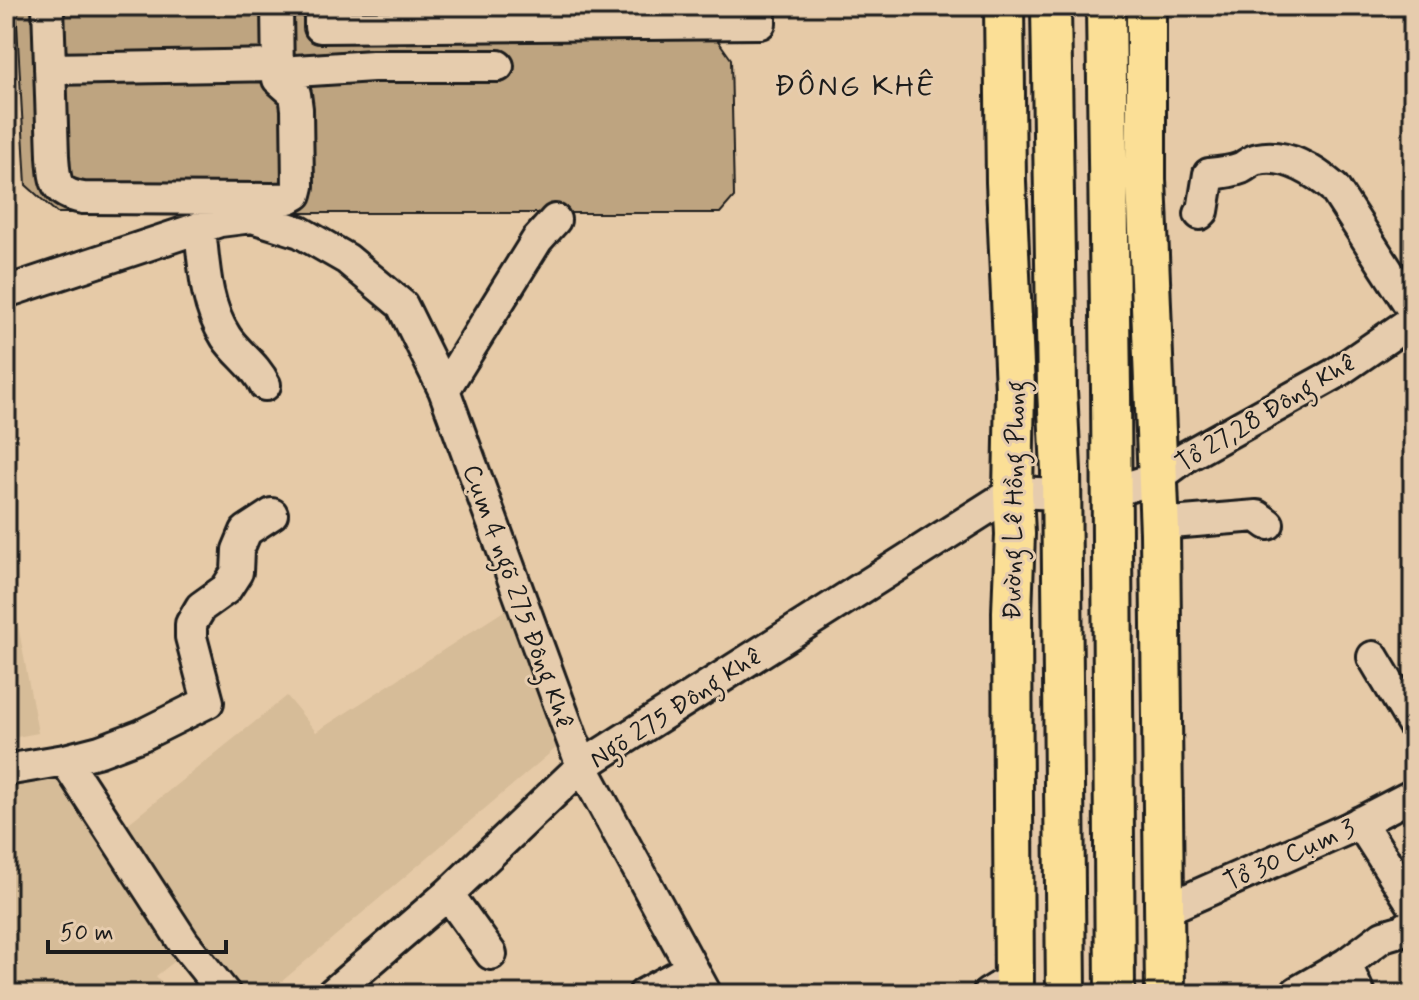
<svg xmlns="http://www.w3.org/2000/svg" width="1419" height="1000" viewBox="0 0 1419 1000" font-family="Mynerve,sans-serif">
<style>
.built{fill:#d6bc98}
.building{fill:#bea480;stroke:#1c1c1c;stroke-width:2}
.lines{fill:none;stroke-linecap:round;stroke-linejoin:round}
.minor-casing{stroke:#1c1c1c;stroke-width:36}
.major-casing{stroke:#1c1c1c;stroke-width:44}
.minor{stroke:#e6ccad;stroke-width:30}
.major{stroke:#fbdf96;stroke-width:38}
.labels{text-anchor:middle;stroke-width:6;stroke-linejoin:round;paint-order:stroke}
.street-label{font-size:26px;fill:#1c1c1c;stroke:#e6ccad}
.quarter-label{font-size:30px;letter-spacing:2px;fill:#1c1c1c;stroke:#e6ccad}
</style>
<rect width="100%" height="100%" fill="#e6caa7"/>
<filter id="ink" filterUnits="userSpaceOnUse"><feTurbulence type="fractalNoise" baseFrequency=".0125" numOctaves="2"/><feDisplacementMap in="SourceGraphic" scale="16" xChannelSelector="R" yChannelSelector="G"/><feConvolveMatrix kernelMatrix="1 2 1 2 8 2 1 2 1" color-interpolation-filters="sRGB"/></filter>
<g filter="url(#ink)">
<!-- built -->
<path class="built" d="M6 560 38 733 6 739Z
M510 607 569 737 267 994H241L120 830 287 696 316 732Z
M59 769 179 958 156 976 172 994H6V778Z"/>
<!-- building -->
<path class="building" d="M16 6H304V12L309 23 714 35 731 59 734 197 720 213H57L26 185Z"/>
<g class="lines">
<defs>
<path id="minor" d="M48 6 53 156C55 182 54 193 83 198L273 199 289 198 296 194 298 186 297 109 295 94 278 79 277 6
M320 6V27L760 23V6
M50 69 277 65
M278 79 295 71 373 66H498
M1200 214 1203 211 1209 174C1220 173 1231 172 1241 168 1247 165 1251 160 1258 159 1286 153 1313 170 1334 188L1413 310
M200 228C204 264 205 305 226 337 237 354 256 365 265 385
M6 292 220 221 252 217 300 232 347 259 402 305 444 390 582 766 706 994
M444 390 537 240 555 220
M1111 492 1157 478 1187 456 1333 375 1413 320
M1159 524 1257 516 1268 524
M1373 657 1413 724
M65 760 100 751 142 735 208 702 191 637V624L201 607 226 589 237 572 238 550 246 531 272 514
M6 770 65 760 184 943 225 994
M1360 822 1413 905
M448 894 491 954
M1164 910 1347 829 1413 795
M1346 964 1359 994
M1297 992 1346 964 1383 936 1403 930 1413 923
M332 994 448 894 582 766 1013 492 1061 494
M644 994 692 968
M988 994 1014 978"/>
<path id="major" d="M1004 6 1006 182 1015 389 1013 492 1015 534 1012 612 1014 994
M1051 6 1057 389 1061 470 1066 994
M1106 6 1111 390 1115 994
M1146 6V179L1160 533 1165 994"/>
</defs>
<!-- minor casing -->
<use href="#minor" class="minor-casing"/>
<!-- major casing -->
<use href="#major" class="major-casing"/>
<!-- minor -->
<use href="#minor" class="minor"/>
<!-- major -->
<use href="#major" class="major"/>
</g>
</g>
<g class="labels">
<!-- street labels -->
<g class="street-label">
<text transform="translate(1265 412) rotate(-31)" y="9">Tổ 27,28 Đông Khê</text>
<text transform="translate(1013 500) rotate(-89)" y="9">Đường Lê Hồng Phong</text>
<text transform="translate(519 596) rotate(70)" y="9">Cụm 4 ngõ 275 Đông Khê</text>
<text transform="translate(675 707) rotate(-33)" y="9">Ngõ 275 Đông Khê</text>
<text transform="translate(1289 854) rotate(-24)" y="9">Tổ 30 Cụm 3</text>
</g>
<!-- quarter labels -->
<g class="quarter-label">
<text x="855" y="95">ĐÔNG KHÊ</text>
</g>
</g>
<!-- margin -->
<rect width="1419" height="1000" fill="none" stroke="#e6ccad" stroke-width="32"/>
<rect x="16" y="16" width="1387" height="968" fill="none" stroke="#1c1c1c" stroke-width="3" filter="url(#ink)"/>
<!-- scale -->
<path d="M48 940v12h178v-12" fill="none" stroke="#1c1c1c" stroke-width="4"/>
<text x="60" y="940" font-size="24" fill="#1c1c1c" stroke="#e6ccad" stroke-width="6" paint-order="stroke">50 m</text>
</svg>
